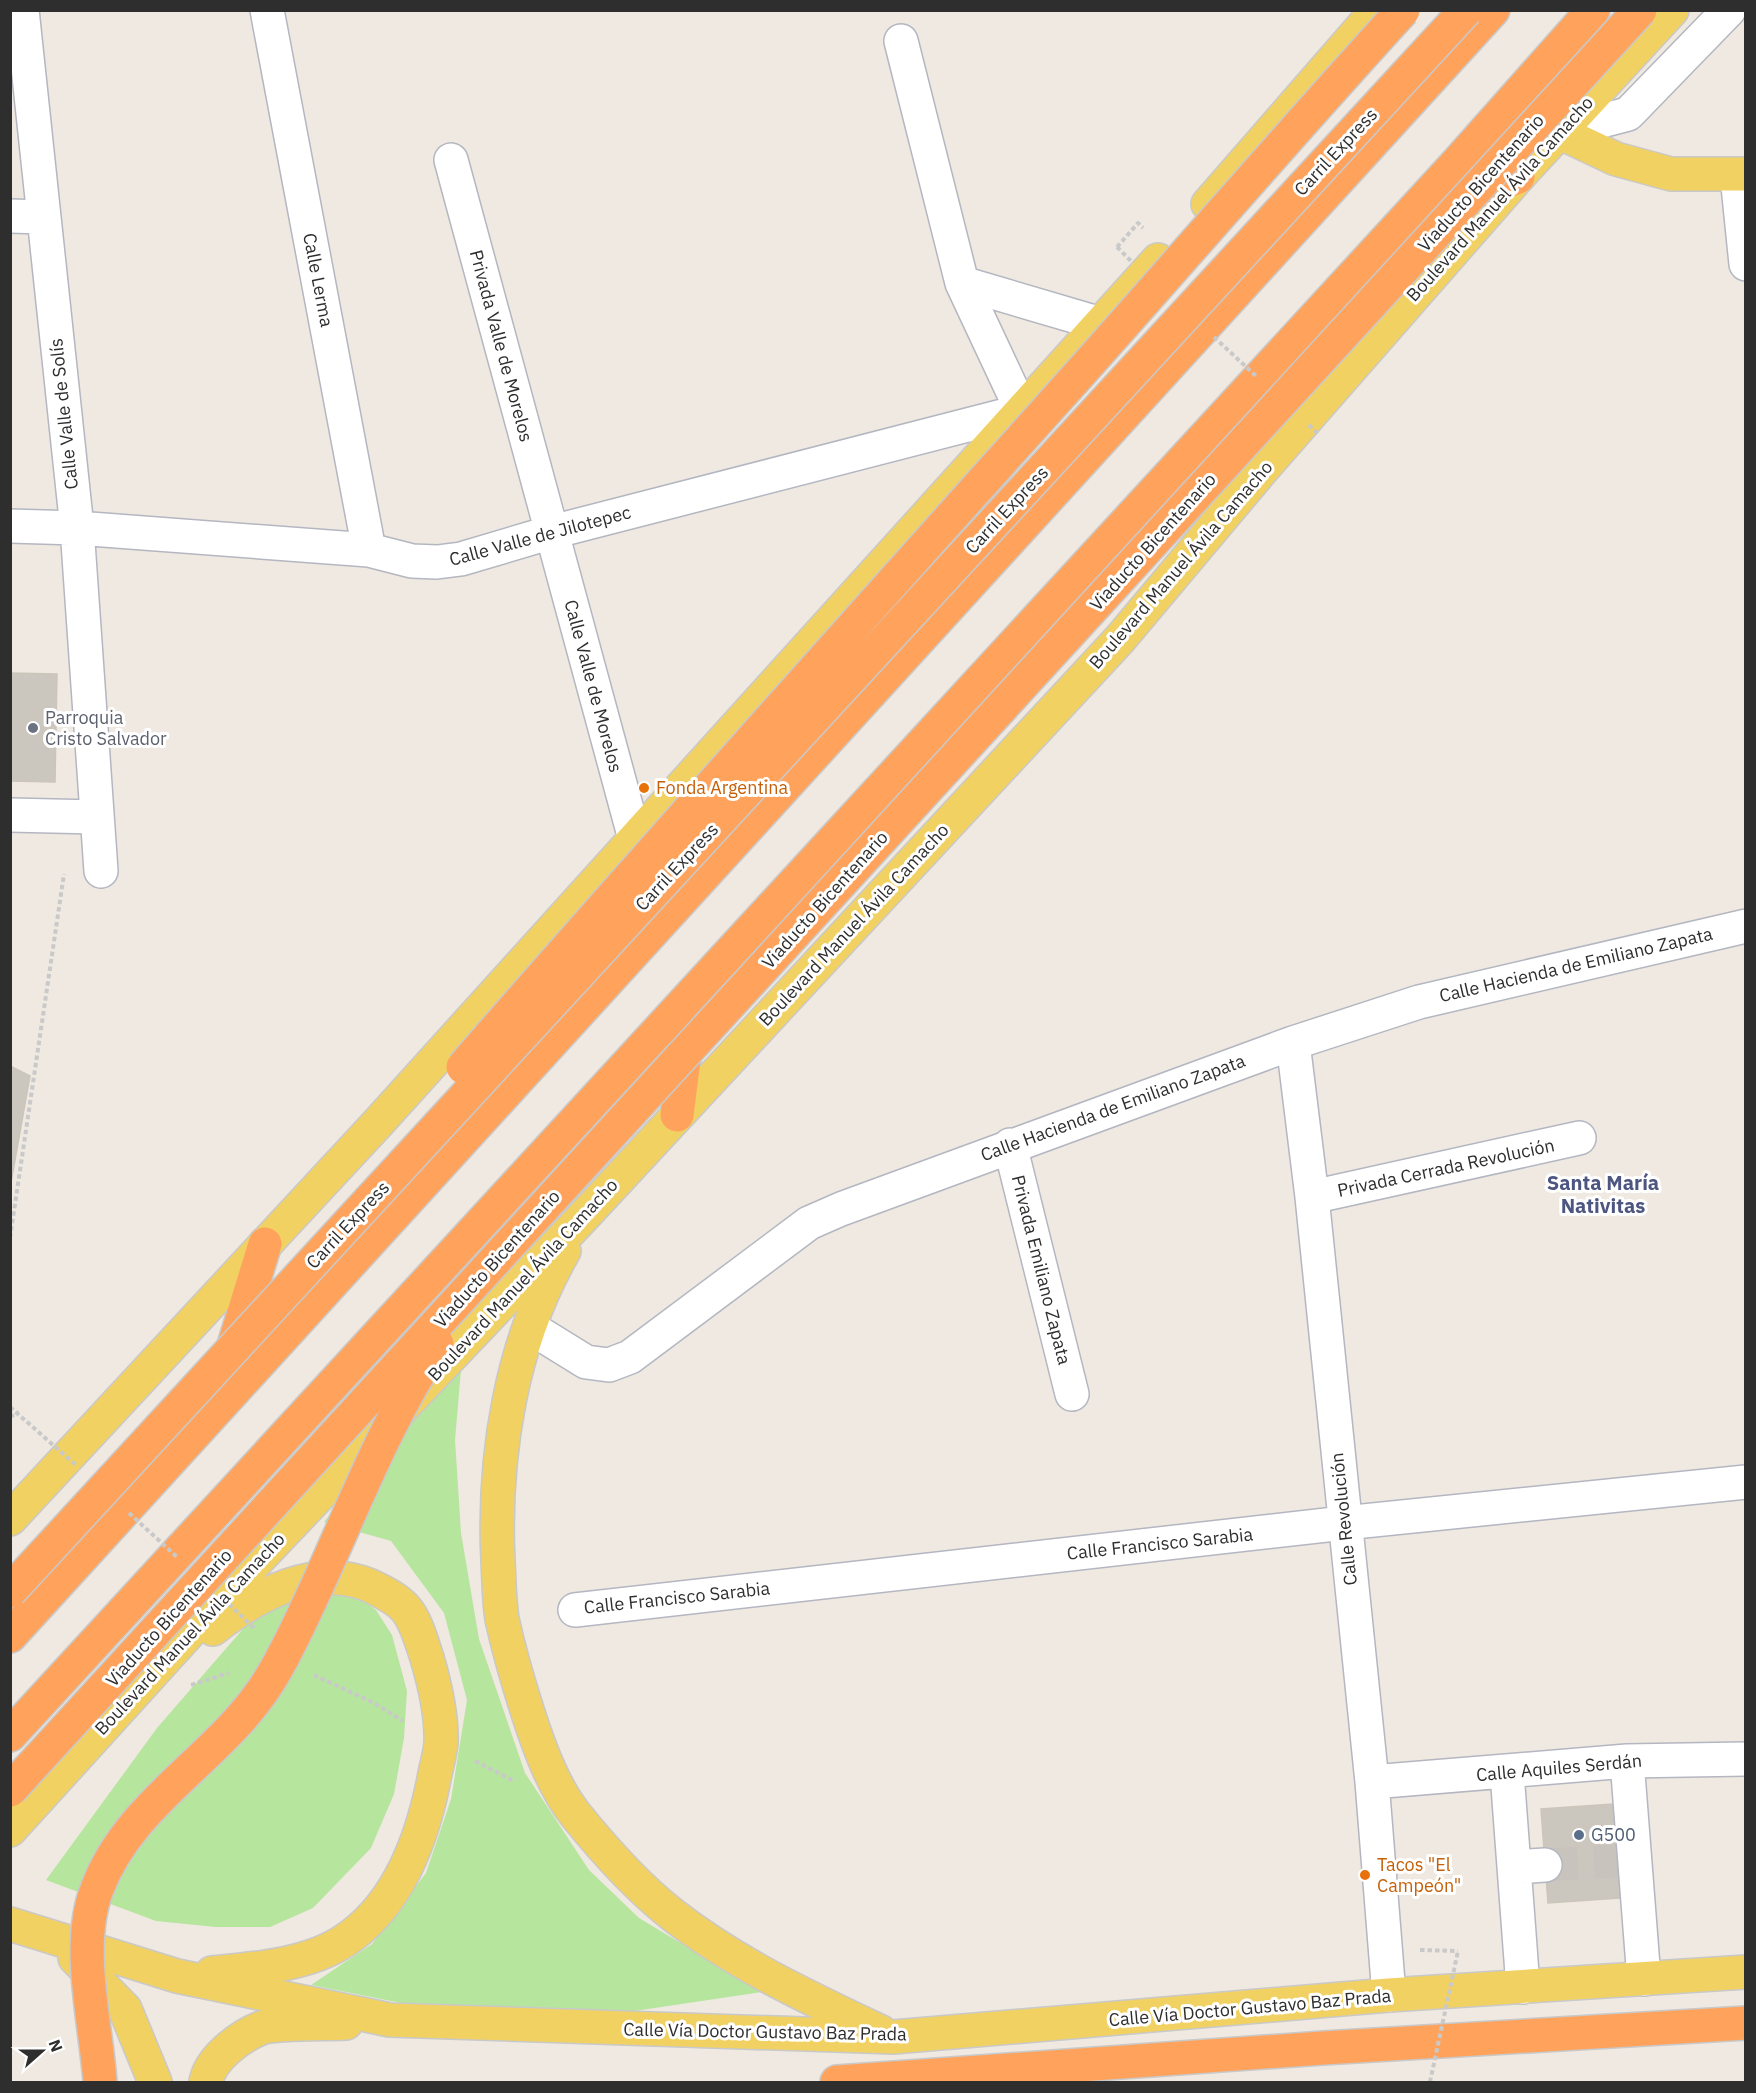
<svg xmlns="http://www.w3.org/2000/svg" width="1756" height="2093" viewBox="0 0 1756 2093" font-family="'IBM Plex Sans',sans-serif">
<style>
.green{fill:#b6e59e}
.building{fill:#cbc7bf;stroke:#cbc5ba;stroke-width:1.5}
.lines{fill:none;stroke-linecap:round;stroke-linejoin:round}
.minor-tunnel{stroke:#c8c4bd;stroke-width:33;stroke-dasharray:33 16;stroke-linecap:butt}
.minor-casing{stroke:#b4b7c1;stroke-width:36}
.major-casing{stroke:#c9c9c9;stroke-width:36}
.highway-casing{stroke:#c9c9c9;stroke-width:36}
.path{stroke:#c9c9c9;stroke-width:4;stroke-dasharray:4.5 3;stroke-linecap:butt}
.minor{stroke:#fff;stroke-width:33}
.major{stroke:#f2d163;stroke-width:33}
.highway{stroke:#ffa35c;stroke-width:33}
.highway-bridge-casing{stroke:#c9c9c9;stroke-width:36;stroke-linecap:butt}
.path-bridge{stroke:#c9c9c9;stroke-width:4;stroke-dasharray:4.5 3;stroke-linecap:butt}
.highway-bridge{stroke:#ffa35c;stroke-width:33}
.worship-dot{fill:#6b7280;stroke:#fff;stroke-width:2}
.food-dot{fill:#e8710a;stroke:#fff;stroke-width:2}
.service-dot{fill:#5c6f8a;stroke:#fff;stroke-width:2}
.labels{text-anchor:middle;stroke-width:6;stroke-linejoin:round;paint-order:stroke}
.street-label{font-size:18px;fill:#2e2e2e;stroke:#fff}
.worship-label{font-size:18px;fill:#5b616d;stroke:#fff;text-anchor:start}
.food-label{font-size:18px;fill:#c56008;stroke:#fff;text-anchor:start}
.service-label{font-size:18px;fill:#4e5e75;stroke:#fff;text-anchor:start}
.neighbourhood-label{font-size:20px;font-weight:bold;fill:#4d5680;stroke:#fff}
</style>
<rect width="100%" height="100%" fill="#efe9e1"/>
<!-- green -->
<path class="green" d="M462 1358 455 1440 461 1533 479 1639 525 1773 589 1870 639 1918 762 1992 601 2016 436 2010 311 1985 372 1944 426 1873 451 1799 467 1700 444 1613 391 1541 324 1522Z
M291 1591 354 1593 376 1610 392 1635 407 1691 404 1738 394 1794 371 1848 313 1908 270 1927H216L156 1921 46 1880 157 1728 256 1614Z"/>
<!-- building -->
<path class="building" d="M10 673 57 674 55 782 10 781Z
M10 1066 30 1076 10 1188Z
M1613 1804 1620 1898 1548 1903 1541 1809Z"/>
<g class="lines">
<!-- minor-tunnel -->
<path class="minor-tunnel" d="M1545 1865 1617 1861"/>
<defs>
<path id="minor" d="M22 10 77 528 101 871
M267 10 369 550
M1559 132 1628 114 1729 10
M451 160 635 839
M1737 176 1746 264
M10 216 43 217
M962 283 1101 324
M10 526 77 528 369 550 412 561 437 562 461 559 552 532 1022 411 962 283 901 41
M10 815 96 817
M1293 1043 1312 1197 1372 1782 1389 1995
M1010 1145 1072 1394
M1312 1197 1579 1138
M531 1328 586 1362 609 1365 630 1357 809 1223 841 1209 1293 1043 1419 1002 1746 926
M575 1610 1344 1523 1746 1482
M1627 1761 1644 1979
M1507 1773 1523 1987
M1372 1782 1627 1761 1746 1759
M1514 1867 1545 1865"/>
<path id="major" d="M1559 132 1616 159 1671 174H1746
M1208 204 1377 10
M564 1251C511 1342 493 1456 498 1561 499 1580 499 1600 502 1619 509 1651 518 1682 528 1713 539 1747 553 1786 575 1814 604 1850 637 1887 673 1915 736 1964 809 1998 881 2032
M10 1519 377 1124 1158 260
M10 1830 196 1625 585 1215 1120 639 1261 471 1518 177 1672 10
M10 1924 177 1976 390 2020 893 2037 1389 1995 1746 1972
M75 1958 125 2009 155 2082
M212 1973C254 1969 308 1965 344 1941 398 1906 422 1840 434 1779 436 1767 440 1755 441 1743 442 1714 435 1685 427 1658 422 1643 416 1620 405 1608 396 1598 383 1592 371 1586 316 1562 256 1595 213 1629
M206 2082C210 2059 239 2037 261 2028 275 2023 327 2024 346 2023"/>
<path id="highway" d="M1463 198 1518 177
M677 1115 687 1036
M231 1355 265 1244
M10 1636 1493 10
M10 1735 1458 162 1593 10
M837 2082 1323 2048 1746 2023"/>
</defs>
<!-- minor casing -->
<use href="#minor" class="minor-casing"/>
<!-- major casing -->
<use href="#major" class="major-casing"/>
<!-- highway casing -->
<use href="#highway" class="highway-casing"/>
<!-- path -->
<path class="path" d="M1117 247 1138 223 1143 228
M10 1238 64 874
M10 1417 19 1412
M314 1675 374 1703 403 1721
M191 1685 229 1673
M475 1761 514 1781
M1420 1950 1458 1951"/>
<!-- minor -->
<use href="#minor" class="minor"/>
<!-- major -->
<use href="#major" class="major"/>
<!-- highway -->
<use href="#highway" class="highway"/>
<defs>
<path id="highway-bridge" d="M463 1067C667 833 875 602 1082 371 1189 251 1294 129 1403 10
M10 1591 1466 10
M10 1790 1640 10
M100 2082C96 2024 75 1945 97 1889 130 1801 221 1758 269 1681 288 1651 303 1616 318 1584 355 1503 388 1418 437 1344"/>
</defs>
<!-- highway-bridge casing -->
<use href="#highway-bridge" class="highway-bridge-casing"/>
<!-- path-bridge -->
<path class="path-bridge" d="M1117 247 1131 261
M1214 337 1257 377
M1309 425 1319 435
M10 1407 77 1466
M129 1513 177 1557
M229 1604 256 1630
M1430 2082 1458 1951"/>
<!-- highway-bridge -->
<use href="#highway-bridge" class="highway-bridge"/>
</g>
<!-- markers -->
<circle class="worship-dot" cx="33" cy="728" r="6"/>
<g class="food-dot">
<circle cx="644" cy="788" r="6"/>
<circle cx="1365" cy="1875" r="6"/>
</g>
<circle class="service-dot" cx="1579" cy="1835" r="6"/>
<g class="labels">
<!-- street labels -->
<g class="street-label">
<text transform="translate(1336 152) rotate(-47)" y="6">Carril Express</text>
<text transform="translate(1481 183) rotate(-48)" y="6">Viaducto Bicentenario</text>
<text transform="translate(1500 199) rotate(-48)" y="6">Boulevard Manuel Ávila Camacho</text>
<text transform="translate(318 280) rotate(79)" y="6">Calle Lerma</text>
<text transform="translate(501 346) rotate(75)" y="6">Privada Valle de Morelos</text>
<text transform="translate(64 414) rotate(-96)" y="6">Calle Valle de Solís</text>
<text transform="translate(1007 510) rotate(-47)" y="6">Carril Express</text>
<text transform="translate(540 536) rotate(-15)" y="6">Calle Valle de Jilotepec</text>
<text transform="translate(1153 542) rotate(-48)" y="6">Viaducto Bicentenario</text>
<text transform="translate(1181 565) rotate(-49)" y="6">Boulevard Manuel Ávila Camacho</text>
<text transform="translate(593 686) rotate(75)" y="6">Calle Valle de Morelos</text>
<text transform="translate(677 867) rotate(-47)" y="6">Carril Express</text>
<text transform="translate(825 900) rotate(-48)" y="6">Viaducto Bicentenario</text>
<text transform="translate(854 925) rotate(-47)" y="6">Boulevard Manuel Ávila Camacho</text>
<text transform="translate(1576 965) rotate(-13)" y="6">Calle Hacienda de Emiliano Zapata</text>
<text transform="translate(1113 1108) rotate(-20)" y="6">Calle Hacienda de Emiliano Zapata</text>
<text transform="translate(1446 1168) rotate(-12)" y="6">Privada Cerrada Revolución</text>
<text transform="translate(348 1225) rotate(-47)" y="6">Carril Express</text>
<text transform="translate(497 1259) rotate(-48)" y="6">Viaducto Bicentenario</text>
<text transform="translate(1041 1270) rotate(76)" y="6">Privada Emiliano Zapata</text>
<text transform="translate(523 1280) rotate(-47)" y="6">Boulevard Manuel Ávila Camacho</text>
<text transform="translate(1344 1519) rotate(-96)" y="6">Calle Revolución</text>
<text transform="translate(1160 1544) rotate(-6)" y="6">Calle Francisco Sarabia</text>
<text transform="translate(677 1598) rotate(-6)" y="6">Calle Francisco Sarabia</text>
<text transform="translate(169 1618) rotate(-48)" y="6">Viaducto Bicentenario</text>
<text transform="translate(190 1634) rotate(-47)" y="6">Boulevard Manuel Ávila Camacho</text>
<text transform="translate(1559 1768) rotate(-5)" y="6">Calle Aquiles Serdán</text>
<text transform="translate(1250 2008) rotate(-5)" y="6">Calle Vía Doctor Gustavo Baz Prada</text>
<text transform="translate(765 2032) rotate(1)" y="6">Calle Vía Doctor Gustavo Baz Prada</text>
</g>
<!-- worship labels -->
<g class="worship-label">
<text x="45" y="724">Parroquia<tspan x="45" dy="21">Cristo Salvador</tspan></text>
</g>
<!-- food labels -->
<g class="food-label">
<text x="656" y="794">Fonda Argentina</text>
<text x="1377" y="1871">Tacos "El<tspan x="1377" dy="21">Campeón"</tspan></text>
</g>
<!-- service labels -->
<g class="service-label">
<text x="1591" y="1841">G500</text>
</g>
<!-- neighbourhood labels -->
<g class="neighbourhood-label">
<text x="1603" y="1190">Santa María<tspan x="1603" dy="23">Nativitas</tspan></text>
</g>
</g>
<!-- border -->
<rect width="1756" height="2093" fill="none" stroke="#2e2e2e" stroke-width="24"/>
<!-- north arrow -->
<g transform="translate(42 2051) rotate(69)" stroke="#ffffff" stroke-width="4.5" paint-order="stroke">
<path d="M0-4.5L10 22L0 15L-10 22Z" fill="#2e2e2e"/>
<text y="-9" font-size="16" font-weight="bold" text-anchor="middle" fill="#2e2e2e">N</text>
</g>
</svg>
